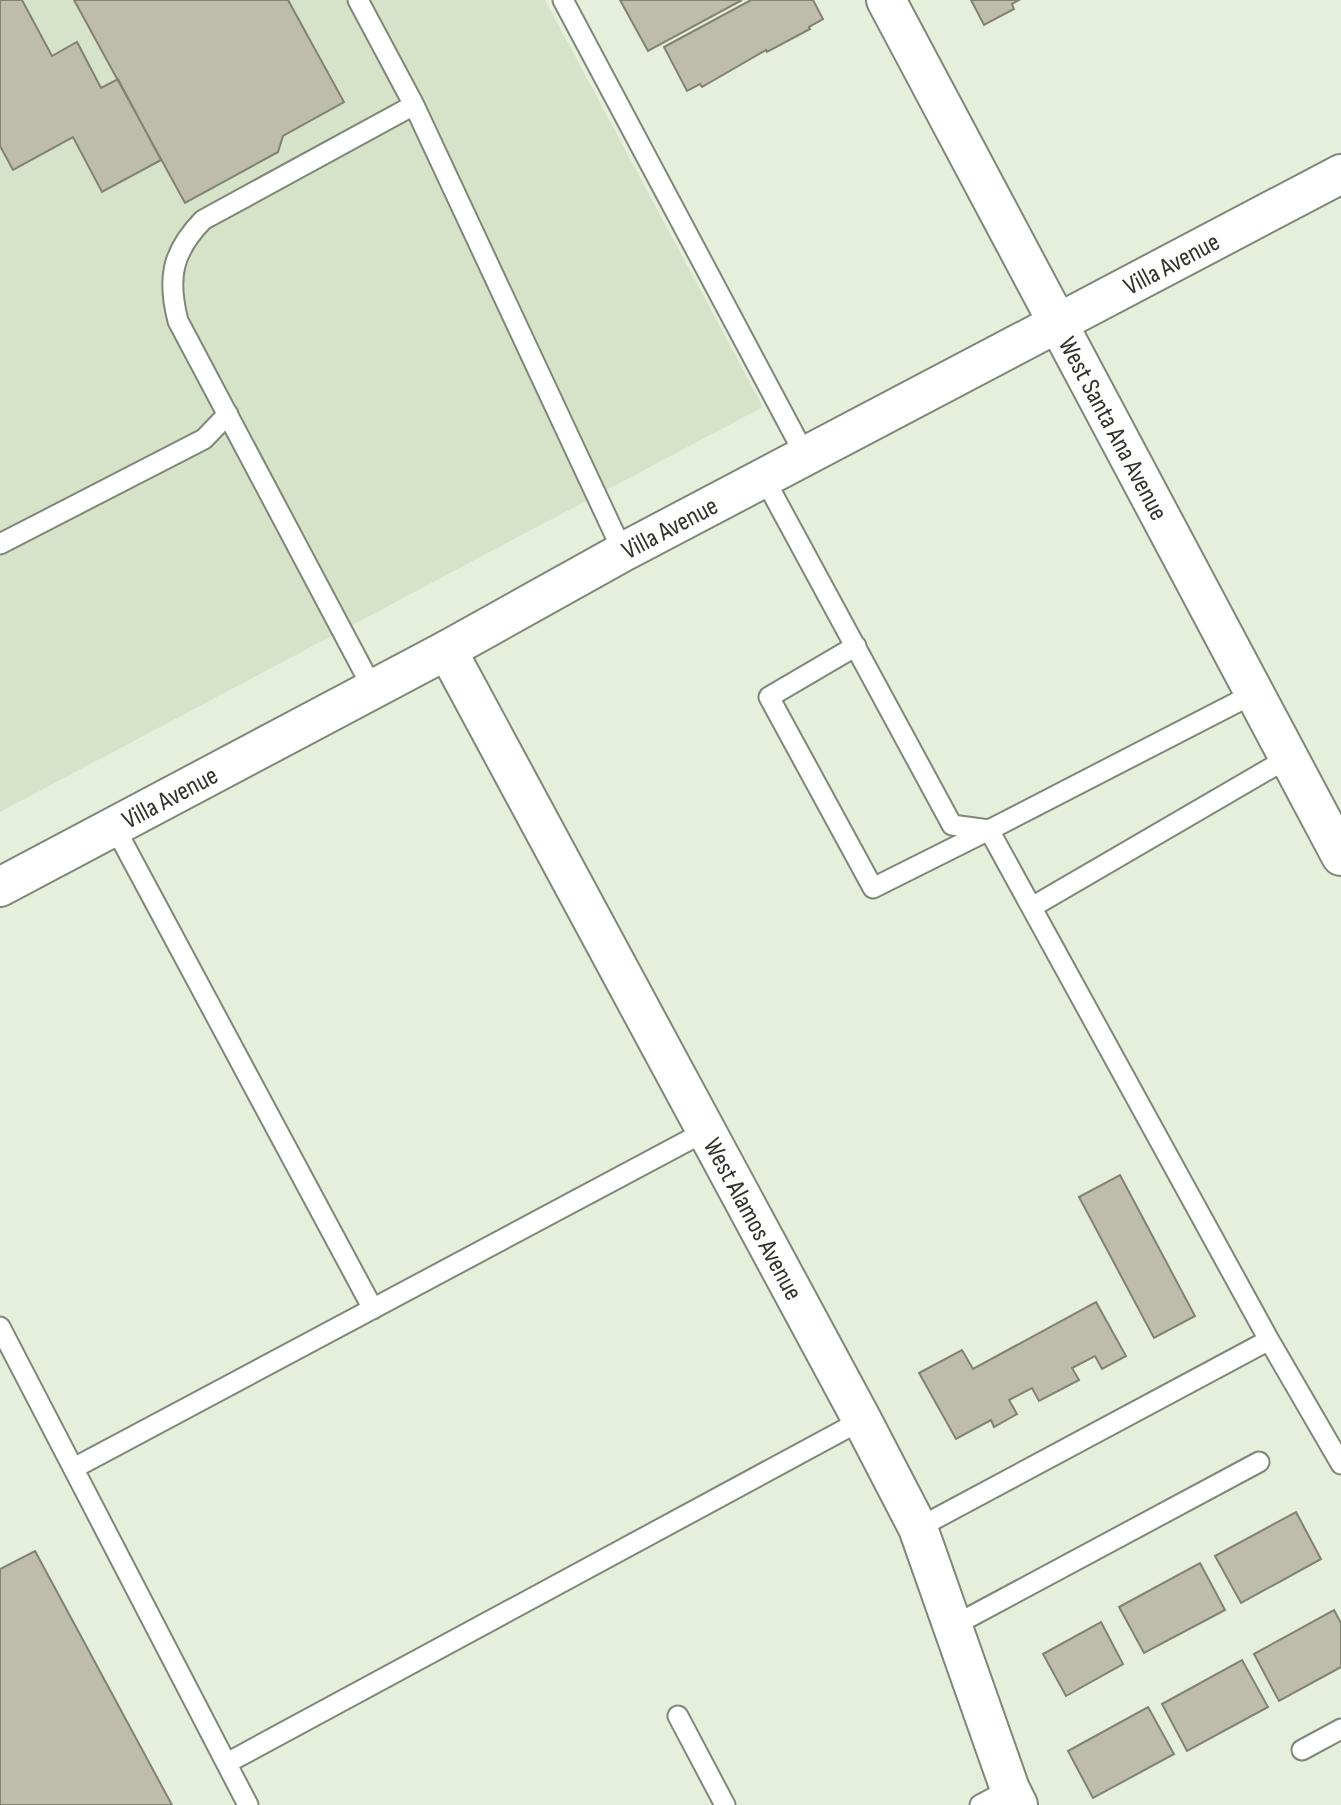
<svg xmlns="http://www.w3.org/2000/svg" width="1341" height="1805" viewBox="0 0 1341 1805" font-family="'Sofia Sans Condensed',sans-serif">
<style>
.built{fill:#d7e3c9}
.building{fill:#bdbdaa;stroke:#828270;stroke-width:2}
.lines{fill:none;stroke-linecap:round;stroke-linejoin:round}
.lane-casing{stroke:#7f8876;stroke-width:23}
.street-casing{stroke:#7f8876;stroke-width:42}
.secondary-casing{stroke:#7f8876;stroke-width:42}
.lane{stroke:#fff;stroke-width:19}
.street{stroke:#fff;stroke-width:38}
.secondary{stroke:#fff;stroke-width:38}
.labels{text-anchor:middle;stroke-width:7;stroke-linejoin:round;paint-order:stroke}
.street-label{font-size:26px;fill:#2f332b;stroke:#e6efdc}
</style>
<rect width="100%" height="100%" fill="#e6efdc"/>
<!-- built -->
<path class="built" d="M0 0H545L763 407 0 812Z"/>
<!-- building -->
<path class="building" d="M0 0H22L52 56 77 42 101 88 118 79 161 160 102 192 73 137 13 170 0 146Z
M74 0H288L344 102 283 136 278 152 185 203Z
M620 0H742L648 51Z
M751 0H813L823 19 809 27 810 29 767 52 766 50 702 87 700 84 687 91 664 47Z
M971 0H1019L1012 4 1014 9 984 25Z
M1120 1175 1195 1316 1154 1338 1079 1197Z
M1096 1302 1126 1356 1102 1369 1095 1356 1072 1368 1079 1380 1039 1401 1032 1388 1009 1400 1017 1414 994 1427 991 1420 956 1439 919 1373 962 1350 973 1369Z
M1296 1512 1321 1559 1241 1603 1215 1556Z
M35 1551 172 1805H0V1569Z
M1200 1563 1225 1610 1144 1653 1119 1607Z
M1334 1610 1341 1623V1667L1279 1701 1254 1654Z
M1101 1622 1123 1664 1066 1696 1043 1654Z
M1242 1660 1268 1707 1187 1751 1162 1704Z
M1148 1707 1174 1754 1093 1798 1068 1751Z"/>
<g class="lines">
<defs>
<path id="lane" d="M358 0 414 105 623 552
M563 0 805 455
M764 478 952 825 989 830 1255 693
M0 544 204 439 228 414
M856 646 769 697 873 888 989 830 1269 1340 1341 1464
M373 689 178 321C167 278 172 252 203 220L414 105
M114 826 373 1309
M1032 907 1288 758
M0 1327 248 1805
M74 1468 706 1131
M918 1528 1269 1340
M953 1626 1259 1462
M678 1716 725 1805
M1302 1750 1341 1729
M227 1763 862 1420
M980 1805 1010 1789"/>
<g id="street">
<path id="s1" d="M886 0 1341 856"/>
<path id="s2" d="M1058 323 1341 174"/>
<path id="s3" d="M447 650 862 1420 918 1528 1010 1789 1018 1805"/>
</g>
<g id="secondary">
<path id="s4" d="M0 887 447 650 623 552 1058 323"/>
</g>
</defs>
<!-- lane casing -->
<use href="#lane" class="lane-casing"/>
<!-- street casing -->
<use href="#street" class="street-casing"/>
<!-- secondary casing -->
<use href="#secondary" class="secondary-casing"/>
<!-- lane -->
<use href="#lane" class="lane"/>
<!-- street -->
<use href="#street" class="street"/>
<!-- secondary -->
<use href="#secondary" class="secondary"/>
</g>
<g class="labels">
<!-- street labels -->
<g class="street-label">
<text dy="9" stroke="none"><textPath href="#s2" startOffset="128">Villa Avenue</textPath></text>
<text dy="9" stroke="none"><textPath href="#s1" startOffset="485">West Santa Ana Avenue</textPath></text>
<text dy="9" stroke="none"><textPath href="#s4" startOffset="760">Villa Avenue</textPath></text>
<text dy="9" stroke="none"><textPath href="#s4" startOffset="192">Villa Avenue</textPath></text>
<text dy="9" stroke="none"><textPath href="#s3" startOffset="646">West Alamos Avenue</textPath></text>
</g>
</g>
</svg>
